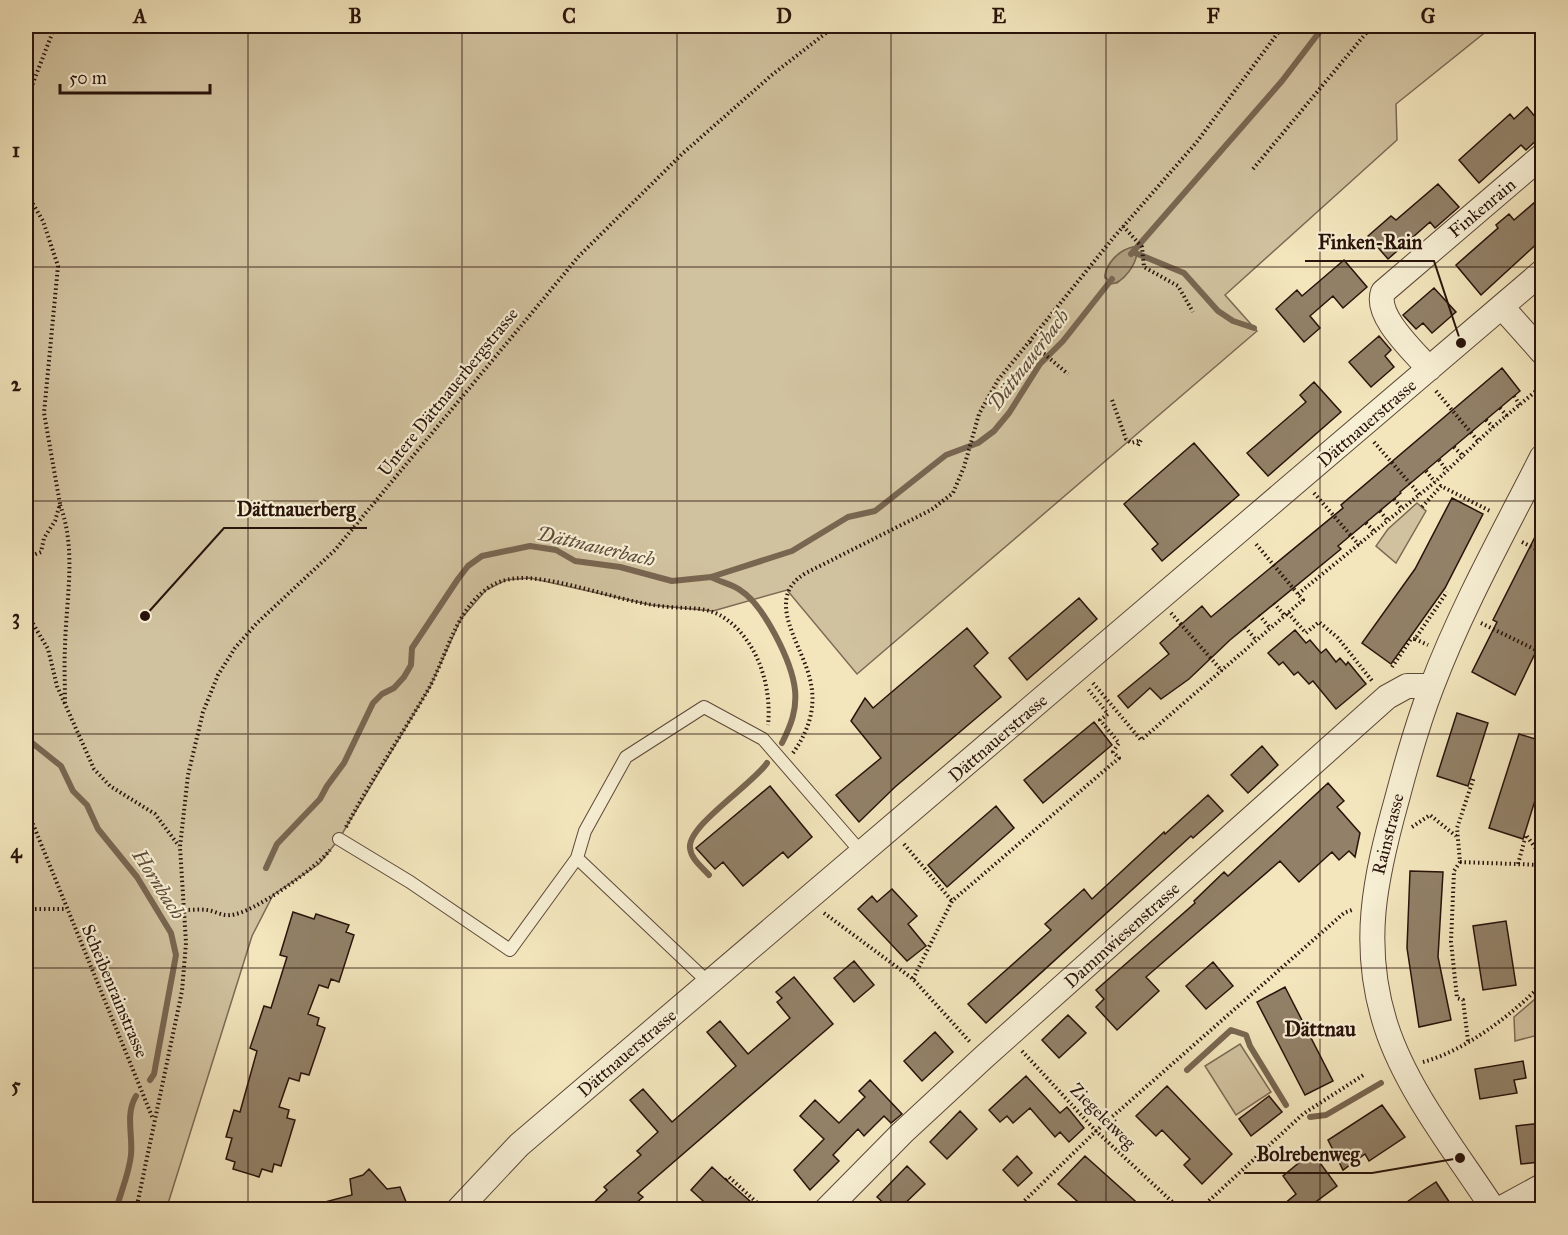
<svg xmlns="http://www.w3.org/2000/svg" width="1568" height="1235" viewBox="0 0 1568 1235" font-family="'IM FELL Great Primer',serif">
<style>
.green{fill:#d1c29f;stroke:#7d6a55;stroke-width:1.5;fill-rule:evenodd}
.water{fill:#ae9e80;stroke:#796651;stroke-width:1.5}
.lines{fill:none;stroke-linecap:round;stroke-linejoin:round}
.stream{stroke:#796651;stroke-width:6}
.building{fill:#928168;stroke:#29130b;stroke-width:1.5}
.lane-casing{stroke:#5c4838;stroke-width:14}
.street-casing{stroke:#5c4838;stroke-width:26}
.path{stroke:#29130b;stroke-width:4;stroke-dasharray:1.5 3;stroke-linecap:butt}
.lane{stroke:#f7efd4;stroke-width:12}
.street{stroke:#f7efd4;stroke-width:24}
.grid{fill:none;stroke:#29130b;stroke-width:1.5;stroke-opacity:0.55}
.labels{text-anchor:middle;stroke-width:4.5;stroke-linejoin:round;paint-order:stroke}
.street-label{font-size:18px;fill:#29130b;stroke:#f7efd4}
.water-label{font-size:20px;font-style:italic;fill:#5e4b3a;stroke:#f7efd4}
.quarter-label{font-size:21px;font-weight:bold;fill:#29130b;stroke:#f7efd4}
.leader{fill:none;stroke:#29130b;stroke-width:2}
.callout-dot{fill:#29130b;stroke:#f7efd4;stroke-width:2}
.callout-label{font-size:20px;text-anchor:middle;font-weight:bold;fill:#29130b;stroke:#f7efd4;stroke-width:4.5;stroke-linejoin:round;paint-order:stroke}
.neatline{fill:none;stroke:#29130b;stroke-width:2}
.grid-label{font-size:20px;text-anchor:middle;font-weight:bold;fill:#29130b}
</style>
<rect width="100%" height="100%" fill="#f3e6bd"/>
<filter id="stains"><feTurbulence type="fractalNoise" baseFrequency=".00333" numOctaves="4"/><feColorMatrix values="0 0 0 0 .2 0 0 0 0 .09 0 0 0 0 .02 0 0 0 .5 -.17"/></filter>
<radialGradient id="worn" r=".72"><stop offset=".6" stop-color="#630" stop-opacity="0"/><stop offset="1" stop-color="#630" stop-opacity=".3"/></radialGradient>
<!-- green -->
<path class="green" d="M26 26H1493L1396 104 1397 140 1225 295 1257 331 857 674 787 590 713 611 651 605 530 578 506 580 486 590 461 619 430 687 339 839 319 864 273 895 252 936 166 1210 26 1209ZM1133 247 1137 249C1138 262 1126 274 1117 283L1105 278C1105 264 1119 250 1133 247Z
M1417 503 1426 511 1396 563 1376 546 1388 529Z
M1542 993V1034L1515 1041 1514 1017Z
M1240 1044 1271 1092 1236 1115 1205 1066Z"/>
<!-- water -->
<path class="water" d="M1133 247 1137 249C1138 263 1123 284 1110 284L1105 276C1107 262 1120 250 1133 247Z"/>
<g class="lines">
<!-- stream -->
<path class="stream" d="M1133 252 1184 273 1218 311 1233 321 1254 328
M1131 254 1282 81 1324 26
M711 577C720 582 732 584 740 590 764 605 792 662 795 690 797 710 791 725 782 743
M26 738 61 766 73 791 87 805 98 829 137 877 171 933 176 955 154 1074 150 1080
M266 868 277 844 320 799 327 786 344 763 373 703 382 694 394 688 404 677 411 665 412 648 458 579 468 566 482 556 530 546 556 550 575 561 620 567 672 581 711 577 792 551 848 517 875 511 946 455 978 443 994 431 1009 413 1040 364 1063 341 1112 279
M709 875C702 867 691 859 690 848 687 826 753 784 767 763
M1187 1070 1231 1030 1246 1035 1250 1046 1286 1105
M1310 1117 1326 1115 1381 1083
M116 1210C121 1191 129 1174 131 1155 133 1135 125 1114 136 1096"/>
</g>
<!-- building -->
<path class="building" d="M1527 107 1542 125V135L1526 150 1521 145 1479 183 1459 160 1510 114 1514 119Z
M1438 184 1459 207 1435 228 1430 222 1388 259 1368 236 1391 216 1396 220Z
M1542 196V239L1481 295 1456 265 1498 228 1496 225 1509 214 1514 220Z
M1344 260 1367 287 1343 308 1333 296 1310 316 1320 328 1304 342 1276 309 1297 290 1302 296Z
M1434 288 1456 312 1432 333 1423 323 1416 329 1403 315Z
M1379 336 1391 350 1385 356 1394 367 1371 387 1349 362Z
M1502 368 1520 391 1400 492 1401 493 1338 546 1341 549 1230 640 1189 679 1161 699 1150 688 1128 708 1118 696 1169 654 1160 643 1202 606 1211 617 1343 508 1341 505Z
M1314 382 1341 412 1268 476 1247 453 1306 402 1300 395Z
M1194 443 1239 495 1162 561 1152 549 1158 544 1124 504Z
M1452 498 1483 514 1445 588 1391 664 1362 643 1415 569Z
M1542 523V639L1515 695 1472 672 1497 622 1493 620Z
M1079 598 1097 619 1027 680 1009 658Z
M967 628 988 653 974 666 1001 697 895 787 859 822 836 795 881 758 851 721 865 698 873 708Z
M1295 630 1306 643 1310 640 1321 653 1326 649 1336 662 1340 658 1346 665 1348 662 1366 684 1336 709 1313 681 1309 684 1298 672 1294 675 1283 662 1279 665 1268 653Z
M1457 713 1488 723 1468 786 1437 776Z
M1094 722 1112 745 1043 803 1024 780Z
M1519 734 1542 741V778L1523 839 1489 828Z
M1262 746 1278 765 1248 793 1231 775Z
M1328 783 1344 801 1337 807 1360 833 1355 857 1349 851 1339 860 1332 852 1299 882 1280 861 1146 977 1159 991 1117 1030 1096 1007 1104 999 1096 990 1195 903 1194 901 1224 872 1228 876Z
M770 786 812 837 788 858 783 852 743 886 723 862 715 869 696 848Z
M1208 795 1223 811 1193 838 1191 836 986 1023 968 1004 1051 930 1045 924 1084 889 1092 899 1164 832 1165 834Z
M996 806 1014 828 947 887 928 865Z
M1410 871 1443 872 1438 957 1451 1020 1419 1027 1407 948Z
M892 889 917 916 908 924 926 946 907 961 858 909 872 896 877 902Z
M293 912 314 919 316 914 349 925 346 932 354 935 339 982 331 979 328 988 319 985 308 1014 319 1018 317 1025 325 1028 309 1075 301 1073 299 1081 289 1078 279 1107 289 1110 287 1118 295 1120 281 1166 274 1164 272 1172 262 1169 259 1177 233 1169 235 1162 226 1159 232 1138 226 1137 234 1110 240 1112 257 1051 250 1048 264 1006 271 1008 287 957 280 955Z
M1506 921 1516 985 1483 990 1473 926Z
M854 961 874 985 854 1002 834 978Z
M1213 962 1233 986 1206 1009 1186 986Z
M794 977 833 1024 638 1193 643 1197 629 1209H587L607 1190 604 1187 641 1155 637 1151 658 1132 630 1100 643 1089 672 1122 736 1066 707 1032 720 1021 748 1054 790 1018 777 1002 782 998 776 992Z
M1285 987 1333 1081 1305 1095 1257 1002Z
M1068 1015 1086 1033 1059 1058 1042 1040Z
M935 1032 953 1052 922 1081 904 1061Z
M1523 1061 1526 1078 1514 1080 1517 1093 1480 1099 1475 1069Z
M1026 1076 1060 1113 1067 1107 1084 1128 1069 1142 1060 1132 1055 1137 1030 1108 1013 1123 1007 1116 1000 1122 989 1110Z
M870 1080 902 1114 891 1123 884 1116 864 1136 858 1129 833 1155 839 1161 810 1190 794 1170 824 1139 800 1116 815 1100 839 1123 865 1097 859 1091Z
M1167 1086 1232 1154 1202 1184 1184 1165 1190 1159 1162 1130 1156 1136 1136 1116Z
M1269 1096 1282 1112 1251 1136 1239 1119Z
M1382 1105 1405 1137 1369 1161 1365 1154 1343 1170 1328 1140Z
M960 1111 977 1129 947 1159 930 1142Z
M1542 1123V1152L1538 1153 1539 1162 1521 1164 1516 1126Z
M1312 1152 1337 1186 1306 1209H1278L1296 1194 1283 1176Z
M1017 1156 1032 1173 1018 1186 1003 1170Z
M1085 1156 1144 1209H1086L1058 1184Z
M907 1166 925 1184 899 1209H890L877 1197Z
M712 1167 726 1180 759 1209H712L691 1190Z
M369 1169 387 1189 400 1187 409 1209H317V1204L352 1195 350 1179 363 1175Z
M1436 1182 1454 1209H1397L1421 1192Z"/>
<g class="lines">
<defs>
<path id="lane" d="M339 839 410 882 510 950 577 858 585 831 626 757 704 707 763 739 861 852
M577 858 709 983"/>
<path id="street" d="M1502 307 1542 352
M1429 369C1415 352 1374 316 1383 292L1542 156
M458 1210 519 1145 1542 272
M826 1210 902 1133 984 1057 1387 697 1407 686H1432
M1494 1210C1457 1153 1407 1091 1386 1026 1360 945 1375 878 1397 799 1407 761 1418 722 1432 686 1462 607 1504 532 1542 457
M1498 1210 1542 1186"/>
</defs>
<!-- lane casing -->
<use href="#lane" class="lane-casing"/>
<!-- street casing -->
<use href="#street" class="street-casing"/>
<!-- path -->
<path class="path" d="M26 101 55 26
M1253 169 1372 26
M26 192 43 221 58 266 44 413 60 504 55 521 44 538 41 552 26 558
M1123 226 1142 247 1144 267 1178 286 1193 312
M1030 342 1068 374
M1436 391 1478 441
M1514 396 1520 405
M1112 400 1126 439 1131 443 1141 440 1137 447
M1500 408 1507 416
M1486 420 1493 427
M1374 442 1420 495
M1454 447 1464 457
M1439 460 1447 471
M1426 471 1435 482
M1314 493 1359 545
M1394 499 1402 509
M60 505C77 550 66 599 65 647 64 665 65 684 65 703
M1422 507 1441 486 1490 511
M1380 511 1388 521
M1366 523 1375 532
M1522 542 1542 552
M1298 594 1435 482 1493 427 1542 386
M1274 603 1285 616
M26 612 48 649 57 686 94 769 110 786 155 814 179 846
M1171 613 1222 671
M1288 613 1306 633 1319 622 1338 638 1373 682
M1259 615 1270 628
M1481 623 1542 653
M1245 627 1256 640
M1415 639 1428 645
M1392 667 1411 639H1415L1447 592
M1542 679 1538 685 1542 702
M1093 683 1141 740 1303 600 1256 544
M793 753C808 732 816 709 811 684 805 647 761 599 806 573L931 510 953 493 964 467 979 414 998 380 1114 237 1196 143 1283 26
M26 807 153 1119
M346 827C371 780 401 736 428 690 447 656 454 612 488 588 499 580 512 578 526 578 575 581 621 603 669 607 690 609 708 606 726 619 758 642 772 687 768 725
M1412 827 1430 815 1456 836
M904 844 952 901
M1460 862 1542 865
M1518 864 1526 835 1542 857
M26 909H66
M184 910C192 910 200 909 207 910 215 911 222 916 230 915 253 914 316 868 330 850
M824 913 913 979 970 1042
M913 979 952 901 1119 758 1113 752 1119 743 1100 720 1108 714 1087 688
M1468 1041 1463 1000 1457 998 1451 942 1454 871 1460 862 1457 828 1474 777
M1022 1051 1096 1131 1181 1210
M1423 1062C1465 1051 1513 1014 1542 984
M726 1180 729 1177 765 1210
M136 1210 182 991 186 943 180 847 188 775 203 712 218 675 235 648 256 624 335 550 579 256 682 154 773 74 835 26
M1015 1210 1096 1131 1344 913 1352 910
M1199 1210 1303 1114 1365 1074"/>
<!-- lane -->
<use href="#lane" class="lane"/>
<!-- street -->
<use href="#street" class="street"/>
</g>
<!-- grid -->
<path class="grid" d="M248 26V1210M462 26V1210M677 26V1210M891 26V1210M1106 26V1210M1320 26V1210M26 267H1542M26 501H1542M26 734H1542M26 968H1542"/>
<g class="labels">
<!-- street labels -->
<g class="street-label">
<text transform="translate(1482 208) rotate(-40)" y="6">Finkenrain</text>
<text transform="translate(448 392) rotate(-51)" y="6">Untere Dättnauerbergstrasse</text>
<text transform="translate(1367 423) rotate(-41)" y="6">Dättnauerstrasse</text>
<text transform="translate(998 738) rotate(-41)" y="6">Dättnauerstrasse</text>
<text transform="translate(1388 834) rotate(-76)" y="6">Rainstrasse</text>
<text transform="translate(1122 935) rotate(-42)" y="6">Dammwiesenstrasse</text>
<text transform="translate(115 991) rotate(67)" y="6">Scheibenrainstrasse</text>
<text transform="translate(627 1053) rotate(-41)" y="6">Dättnauerstrasse</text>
<text transform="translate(1103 1116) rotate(45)" y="6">Ziegeleiweg</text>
</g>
<!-- water labels -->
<g class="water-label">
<text transform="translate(1028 360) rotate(-53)" y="7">Dättnauerbach</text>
<text transform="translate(596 546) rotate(13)" y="7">Dättnauerbach</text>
<text transform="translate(159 884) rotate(57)" y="7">Hornbach</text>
</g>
<!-- quarter labels -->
<g class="quarter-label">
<text x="1320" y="1036">Dättnau</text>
</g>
</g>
<!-- callouts -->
<path class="leader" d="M1461 343L1434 261H1305M145 616L224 528H367M1460 1158L1372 1173H1244"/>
<g class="callout-dot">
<circle cx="1461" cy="343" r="6"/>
<circle cx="145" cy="616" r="6"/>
<circle cx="1460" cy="1158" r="6"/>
</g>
<g class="callout-label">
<text x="1370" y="249">Finken-Rain</text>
<text x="296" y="516">Dättnauerberg</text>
<text x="1308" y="1161">Bolrebenweg</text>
</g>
<!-- margin -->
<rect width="1568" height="1235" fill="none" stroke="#f3e6bd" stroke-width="66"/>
<!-- scale -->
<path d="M60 84v9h150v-9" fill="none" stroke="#29130b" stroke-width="3"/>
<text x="69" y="84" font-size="18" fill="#29130b" stroke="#f7efd4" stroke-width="4.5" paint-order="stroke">50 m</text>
<rect x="33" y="33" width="1502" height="1169" class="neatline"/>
<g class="grid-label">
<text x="140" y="23">A</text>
<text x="355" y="23">B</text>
<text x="569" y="23">C</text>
<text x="784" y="23">D</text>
<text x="999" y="23">E</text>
<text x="1213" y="23">F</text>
<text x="1428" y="23">G</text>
<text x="16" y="157">1</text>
<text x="16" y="391">2</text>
<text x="16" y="624">3</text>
<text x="16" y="858">4</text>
<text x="16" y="1092">5</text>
</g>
<rect width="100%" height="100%" filter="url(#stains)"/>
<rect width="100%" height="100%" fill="url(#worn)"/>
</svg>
